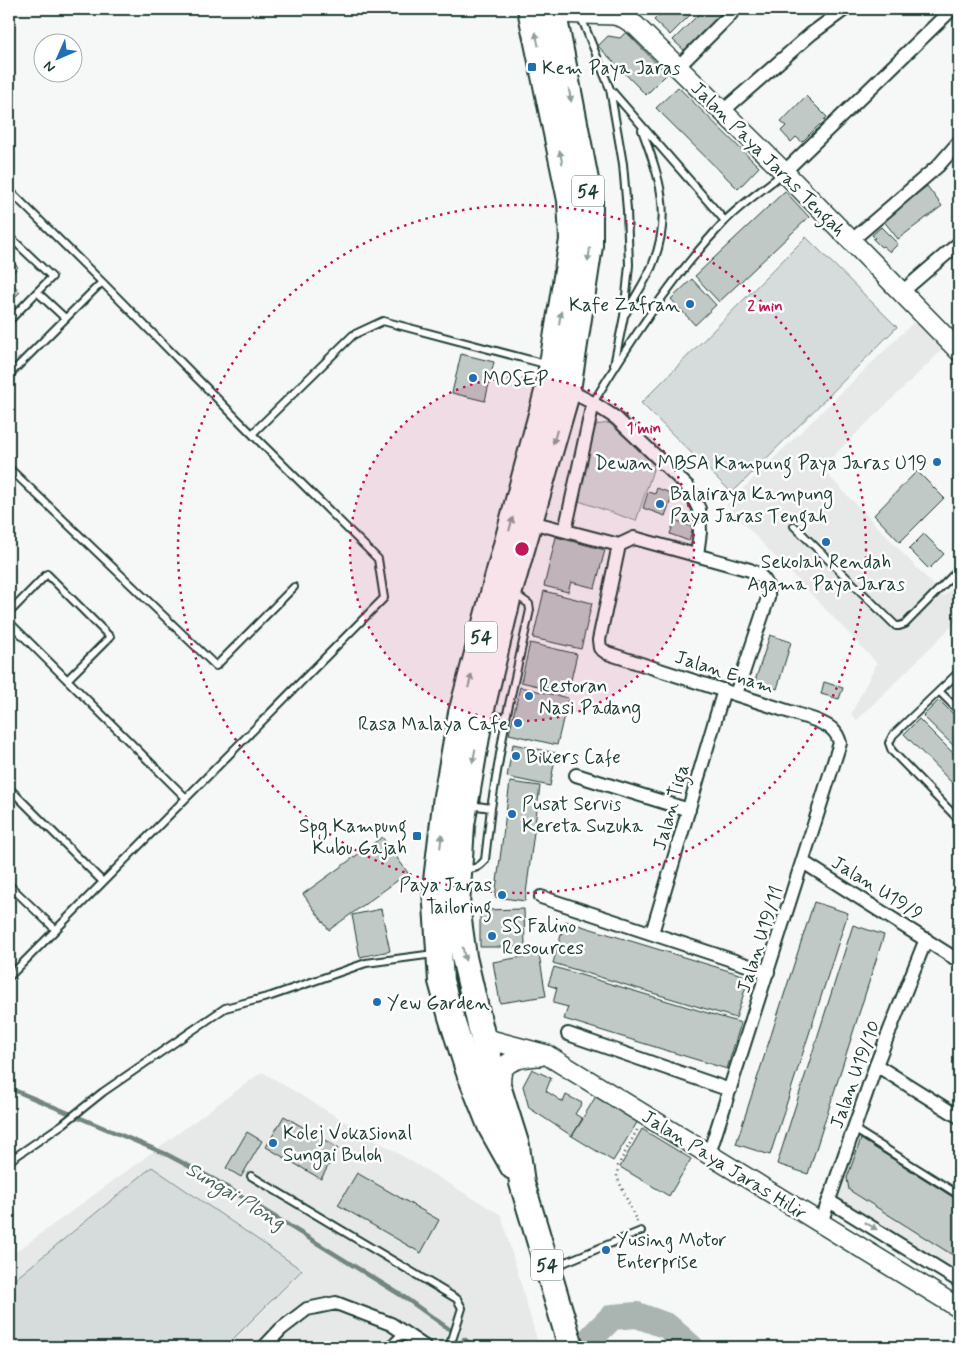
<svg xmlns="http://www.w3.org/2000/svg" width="968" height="1356" viewBox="0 0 968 1356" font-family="Mynerve,sans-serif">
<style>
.built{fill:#e6e9e8}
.green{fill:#d6dcdb;stroke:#7a8c88}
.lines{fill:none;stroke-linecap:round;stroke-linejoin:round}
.stream{stroke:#72857f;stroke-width:4.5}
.river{stroke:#aab5b1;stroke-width:26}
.building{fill:#c0c9c6;stroke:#1f3d34}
.lane-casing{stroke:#1f3d34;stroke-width:10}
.street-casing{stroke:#1f3d34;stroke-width:16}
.secondary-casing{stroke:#1f3d34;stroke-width:22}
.highway-casing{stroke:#1f3d34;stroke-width:28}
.path{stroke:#1f3d34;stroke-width:2.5;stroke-dasharray:1 4;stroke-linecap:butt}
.lane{stroke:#fff;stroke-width:6}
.street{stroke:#fff;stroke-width:12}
.secondary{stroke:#fff;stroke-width:19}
.highway{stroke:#fff;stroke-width:24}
.oneway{fill:#8f9e9a}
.ring{fill:none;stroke:#c2185b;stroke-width:2.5;stroke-dasharray:2.5 5}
.poi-dot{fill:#1f6fb2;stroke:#fff;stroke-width:2}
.labels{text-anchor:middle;stroke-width:5;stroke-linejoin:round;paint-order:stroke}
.shield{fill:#fff;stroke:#627771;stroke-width:1}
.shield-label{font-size:18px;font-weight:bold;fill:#1f3d34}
.poi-label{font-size:19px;fill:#1f3d34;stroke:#fff;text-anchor:start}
.street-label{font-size:19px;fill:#1f3d34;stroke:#fff}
.water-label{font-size:20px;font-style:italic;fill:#49615a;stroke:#fff}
.centre{fill:#c2185b;stroke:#fff;stroke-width:2.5}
.ring-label{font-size:15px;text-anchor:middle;font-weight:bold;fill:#c2185b;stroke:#fff;stroke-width:5;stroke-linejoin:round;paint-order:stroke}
</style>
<rect width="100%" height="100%" fill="#f6f7f7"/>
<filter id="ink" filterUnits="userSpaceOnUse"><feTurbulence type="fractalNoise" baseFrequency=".02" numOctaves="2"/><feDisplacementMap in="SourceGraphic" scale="10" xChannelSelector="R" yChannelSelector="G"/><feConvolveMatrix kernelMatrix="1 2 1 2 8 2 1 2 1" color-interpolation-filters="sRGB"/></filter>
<g filter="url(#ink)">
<!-- built -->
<path class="built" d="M917 319 945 347 821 468 944 596 958 583 959 584V619L857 720 851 714 877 663 726 505Z
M262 1072 501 1215 539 1347H9V1257Z
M857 1136 959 1199V1275L836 1198Z"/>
<!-- green -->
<path class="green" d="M806 237 897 327 732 493 641 403Z
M609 423 655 464 636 521 576 500 595 425Z
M152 1167 302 1270 225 1347H9V1284Z"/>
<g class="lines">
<!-- stream -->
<path class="stream" d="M9 1088 166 1154 215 1180 404 1297 449 1329
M464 1339 476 1347"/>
<!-- river -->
<path class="river" d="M593 1336 612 1317 637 1315 667 1326 691 1347"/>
</g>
<!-- building -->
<path class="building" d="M665 9H696L670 35 654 20Z
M704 9H730L687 53 673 40Z
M626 32 667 74 646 95 598 46 608 36 620 38Z
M678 87 759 167 738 189 656 108Z
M806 96 827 117 802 142 796 137 791 142 781 131 786 126 781 122Z
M927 186 942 206 898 239 883 220Z
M785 191 809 217 719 302 695 276Z
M881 227 898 244 890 252 883 246 881 247 873 239 875 238 872 235Z
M9 258 18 267 9 277Z
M692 279 716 305 695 325 671 299Z
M9 280 20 292 9 303Z
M461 354 494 362 485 401 452 393Z
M917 471 944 498 900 542 874 515Z
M657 488 673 494 665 516 643 508 648 492 655 494Z
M675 520 693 527 689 541 670 534Z
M924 534 944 554 929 569 909 549Z
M556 537 605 550 595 588 571 582 568 592 544 586Z
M544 591 592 603 581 649 533 638Z
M770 635 791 642 777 689 755 681Z
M530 643 577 654 568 693 521 682Z
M824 682 843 688 839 699 821 694Z
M520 687 568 698 557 745 509 734Z
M939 700 959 720V751L923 716Z
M919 719 959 759V790L904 734Z
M513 744 556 753 550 786 507 777Z
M510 782 540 786 525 901 495 897Z
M382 837 408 873 329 930 303 894Z
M814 902 848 913 770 1155 736 1144Z
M381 909 390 951 360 957 352 915Z
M524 909 525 947H480V910Z
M565 921 749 977 736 1018 553 963Z
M853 925 884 935 808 1174 777 1164Z
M539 954 546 996 500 1003 493 962Z
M554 967 741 1023 727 1069 564 1019 568 1007 553 1003 557 988 548 985Z
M532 1069 551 1078 546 1091 563 1102 566 1095 582 1103 575 1114 583 1119 572 1136 529 1108 523 1086Z
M596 1096 638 1121 613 1161 572 1136Z
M284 1116 338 1148 321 1179 266 1147Z
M642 1129 691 1159 669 1196 620 1167Z
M247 1132 262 1141 241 1177 226 1168Z
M861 1139 959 1201V1259L849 1190 847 1178Z
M357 1173 439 1220 421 1253 338 1205Z"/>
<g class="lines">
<defs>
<path id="lane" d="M581 17 610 89 725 221
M610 89 623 164 627 210 629 265 624 316 614 365
M9 190 102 282 252 434 378 559 384 598 9 977
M9 236 52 277 37 292
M626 313C634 298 645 282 652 266 673 215 660 179 642 130
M9 321 37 292 65 318
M9 375 102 282
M593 403C631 339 673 276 724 222 741 204 764 189 783 173
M252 434 353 335 383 321 549 365
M9 468 216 666 294 587
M794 526 896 626H899L905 624 959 569
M9 613 47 574 110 637 67 680
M9 622 186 798
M959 672 893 735 889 743 892 751 959 820
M939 691 959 711
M485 714 506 718
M9 788 102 881
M470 805 491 808
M464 869C474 869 479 868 485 860L491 808 506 718 530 610 529 604 515 594
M9 885 55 929
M854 1129 959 1195
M9 1161 63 1124 103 1092 225 1008 271 996 366 963 434 954
M251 1176 457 1299 462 1308 453 1337 448 1347
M551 1268 641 1231
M388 1347 404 1332"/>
<path id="street" d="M678 67 730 15 735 9
M723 111 811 34 845 9
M784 172 952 9
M851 241 938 166 959 142
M902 292 959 243
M568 390 593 403 616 418 688 487 699 509 700 532 697 555
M531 522 619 545 634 538 750 570C764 576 769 583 768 598L736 694
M565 531 593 403
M619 545 599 640 600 648 607 653 815 720C828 726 836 728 840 743L709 1154
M576 775 689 810
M803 862 959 961
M541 897 768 972
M652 933 724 690
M568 1034 730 1090
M876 1065 959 1117
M829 1201 959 1281
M821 1223 876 1065 926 939
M264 1347 281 1329 307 1309 336 1303 391 1324 425 1347"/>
<path id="secondary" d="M554 13 614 15 624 18 636 26 784 172 959 351
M483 1038 547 1055 959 1308
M500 1092C501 1086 500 1077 502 1071 508 1058 526 1057 539 1056"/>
<path id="highway" d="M553 9 590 201V246L568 390 510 591 481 713 462 825 457 906 464 957 483 1038 517 1146 522 1183 571 1347
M513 1167 491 1128 468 1070 451 1017 441 981 435 889 446 796 461 713 548 388 572 240 570 200 530 9"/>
</defs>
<!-- lane casing -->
<use href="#lane" class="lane-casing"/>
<!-- street casing -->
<use href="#street" class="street-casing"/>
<!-- secondary casing -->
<use href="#secondary" class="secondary-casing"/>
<!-- highway casing -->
<use href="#highway" class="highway-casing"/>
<!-- path -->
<path class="path" d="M637 1130 618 1166 617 1177 637 1222"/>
<!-- lane -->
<use href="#lane" class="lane"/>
<!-- street -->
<use href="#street" class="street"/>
<!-- secondary -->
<use href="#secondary" class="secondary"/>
<!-- highway -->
<use href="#highway" class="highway"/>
</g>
<!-- one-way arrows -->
<defs><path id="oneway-solid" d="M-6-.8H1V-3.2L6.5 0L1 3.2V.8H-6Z" transform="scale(1.25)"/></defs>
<g class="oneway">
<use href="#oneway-solid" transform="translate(537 39) rotate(-102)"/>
<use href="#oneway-solid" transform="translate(570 95) rotate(79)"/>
<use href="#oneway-solid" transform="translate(561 157) rotate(-102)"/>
<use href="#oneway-solid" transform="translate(589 255) rotate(98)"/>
<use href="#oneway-solid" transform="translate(560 318) rotate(-81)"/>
<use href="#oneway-solid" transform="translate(555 437) rotate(106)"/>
<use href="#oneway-solid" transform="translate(511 524) rotate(-75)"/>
<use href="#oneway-solid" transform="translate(470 681) rotate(-75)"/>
<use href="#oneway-solid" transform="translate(474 756) rotate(100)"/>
<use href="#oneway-solid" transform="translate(441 841) rotate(-83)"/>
<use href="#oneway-solid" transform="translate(464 954) rotate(79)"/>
<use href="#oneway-solid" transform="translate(871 1226) rotate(31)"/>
</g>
</g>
<!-- distance rings -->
<circle cx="522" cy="549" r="172" fill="#c2185b" fill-opacity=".12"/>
<g class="ring">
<circle cx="522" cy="549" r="172"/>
<circle cx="522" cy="549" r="344"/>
</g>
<!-- markers -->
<g class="poi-dot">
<rect x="527" y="62" width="10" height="10" rx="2.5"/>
<circle cx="690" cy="304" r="5"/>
<circle cx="473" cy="378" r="5"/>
<circle cx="937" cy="462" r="5"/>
<circle cx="660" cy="504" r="5"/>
<circle cx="826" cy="542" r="5"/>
<circle cx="529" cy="696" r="5"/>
<circle cx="518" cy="723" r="5"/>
<circle cx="516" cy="756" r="5"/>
<circle cx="512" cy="814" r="5"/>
<rect x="412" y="831" width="10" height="10" rx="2.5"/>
<circle cx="502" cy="895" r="5"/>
<circle cx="492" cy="936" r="5"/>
<circle cx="377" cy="1002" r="5"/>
<circle cx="273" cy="1143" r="5"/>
<circle cx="606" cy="1250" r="5"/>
</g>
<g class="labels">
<!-- shield labels -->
<g class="shield">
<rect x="572" y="175.5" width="32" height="31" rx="4"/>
<rect x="465" y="621.5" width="32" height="31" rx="4"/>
<rect x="531" y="1249.5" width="32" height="31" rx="4"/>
</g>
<g class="shield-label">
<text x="588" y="197">54</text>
<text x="481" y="643">54</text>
<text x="547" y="1271">54</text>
</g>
<!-- poi labels -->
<g class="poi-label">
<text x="542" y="74">Kem Paya Jaras</text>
<text x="680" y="311" text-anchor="end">Kafe Zafran</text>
<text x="483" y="385">MOSEP</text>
<text x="927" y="469" text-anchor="end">Dewan MBSA Kampung Paya Jaras U19</text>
<text x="670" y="500">Balairaya Kampung<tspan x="670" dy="22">Paya Jaras Tengah</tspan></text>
<text x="826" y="568" text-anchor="middle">Sekolah Rendah<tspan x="826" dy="22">Agama Paya Jaras</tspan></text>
<text x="539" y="692">Restoran<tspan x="539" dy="22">Nasi Padang</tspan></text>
<text x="508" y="730" text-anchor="end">Rasa Malaya Cafe</text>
<text x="526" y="763">Bikers Cafe</text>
<text x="522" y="810">Pusat Servis<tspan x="522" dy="22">Kereta Suzuka</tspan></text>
<text x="407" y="832" text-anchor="end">Spg Kampung<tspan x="407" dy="22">Kubu Gajah</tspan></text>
<text x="492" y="891" text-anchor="end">Paya Jaras<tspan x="492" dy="22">Tailoring</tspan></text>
<text x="502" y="932">SS Falino<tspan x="502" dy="22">Resources</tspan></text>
<text x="387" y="1009">Yew Garden</text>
<text x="283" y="1139">Kolej Vokasional<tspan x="283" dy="22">Sungai Buloh</tspan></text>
<text x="616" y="1246">Yusing Motor<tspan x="616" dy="22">Enterprise</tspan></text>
</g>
<!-- street labels -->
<g class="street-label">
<text transform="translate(769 158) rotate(45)" y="7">Jalan Paya Jaras Tengah</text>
<text transform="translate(725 671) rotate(18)" y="7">Jalan Enam</text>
<text transform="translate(670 807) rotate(-74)" y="7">Jalan Tiga</text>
<text transform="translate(878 887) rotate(32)" y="7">Jalan U19/9</text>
<text transform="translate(759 939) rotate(-72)" y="7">Jalan U19/11</text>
<text transform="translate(854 1074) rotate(-70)" y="7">Jalan U19/10</text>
<text transform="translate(725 1164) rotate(32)" y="7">Jalan Paya Jaras Hilir</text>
</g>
<!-- water labels -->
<g class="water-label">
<text transform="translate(236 1195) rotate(31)" y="7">Sungai Plong</text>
</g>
</g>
<circle cx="522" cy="549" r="8" class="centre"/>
<g class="ring-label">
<text x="765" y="311">2 min</text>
<text x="644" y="433">1 min</text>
</g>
<!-- margin -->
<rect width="968" height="1356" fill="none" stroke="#fff" stroke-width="30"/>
<rect x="15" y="15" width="938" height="1326" fill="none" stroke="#1f3d34" stroke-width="2" filter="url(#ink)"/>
<!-- north arrow -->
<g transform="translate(58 58) rotate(225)"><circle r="24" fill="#ffffff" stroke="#a5b1ae"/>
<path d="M0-4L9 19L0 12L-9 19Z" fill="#1f6fb2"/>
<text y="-8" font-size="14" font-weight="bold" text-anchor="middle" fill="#1f3d34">N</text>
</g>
</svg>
